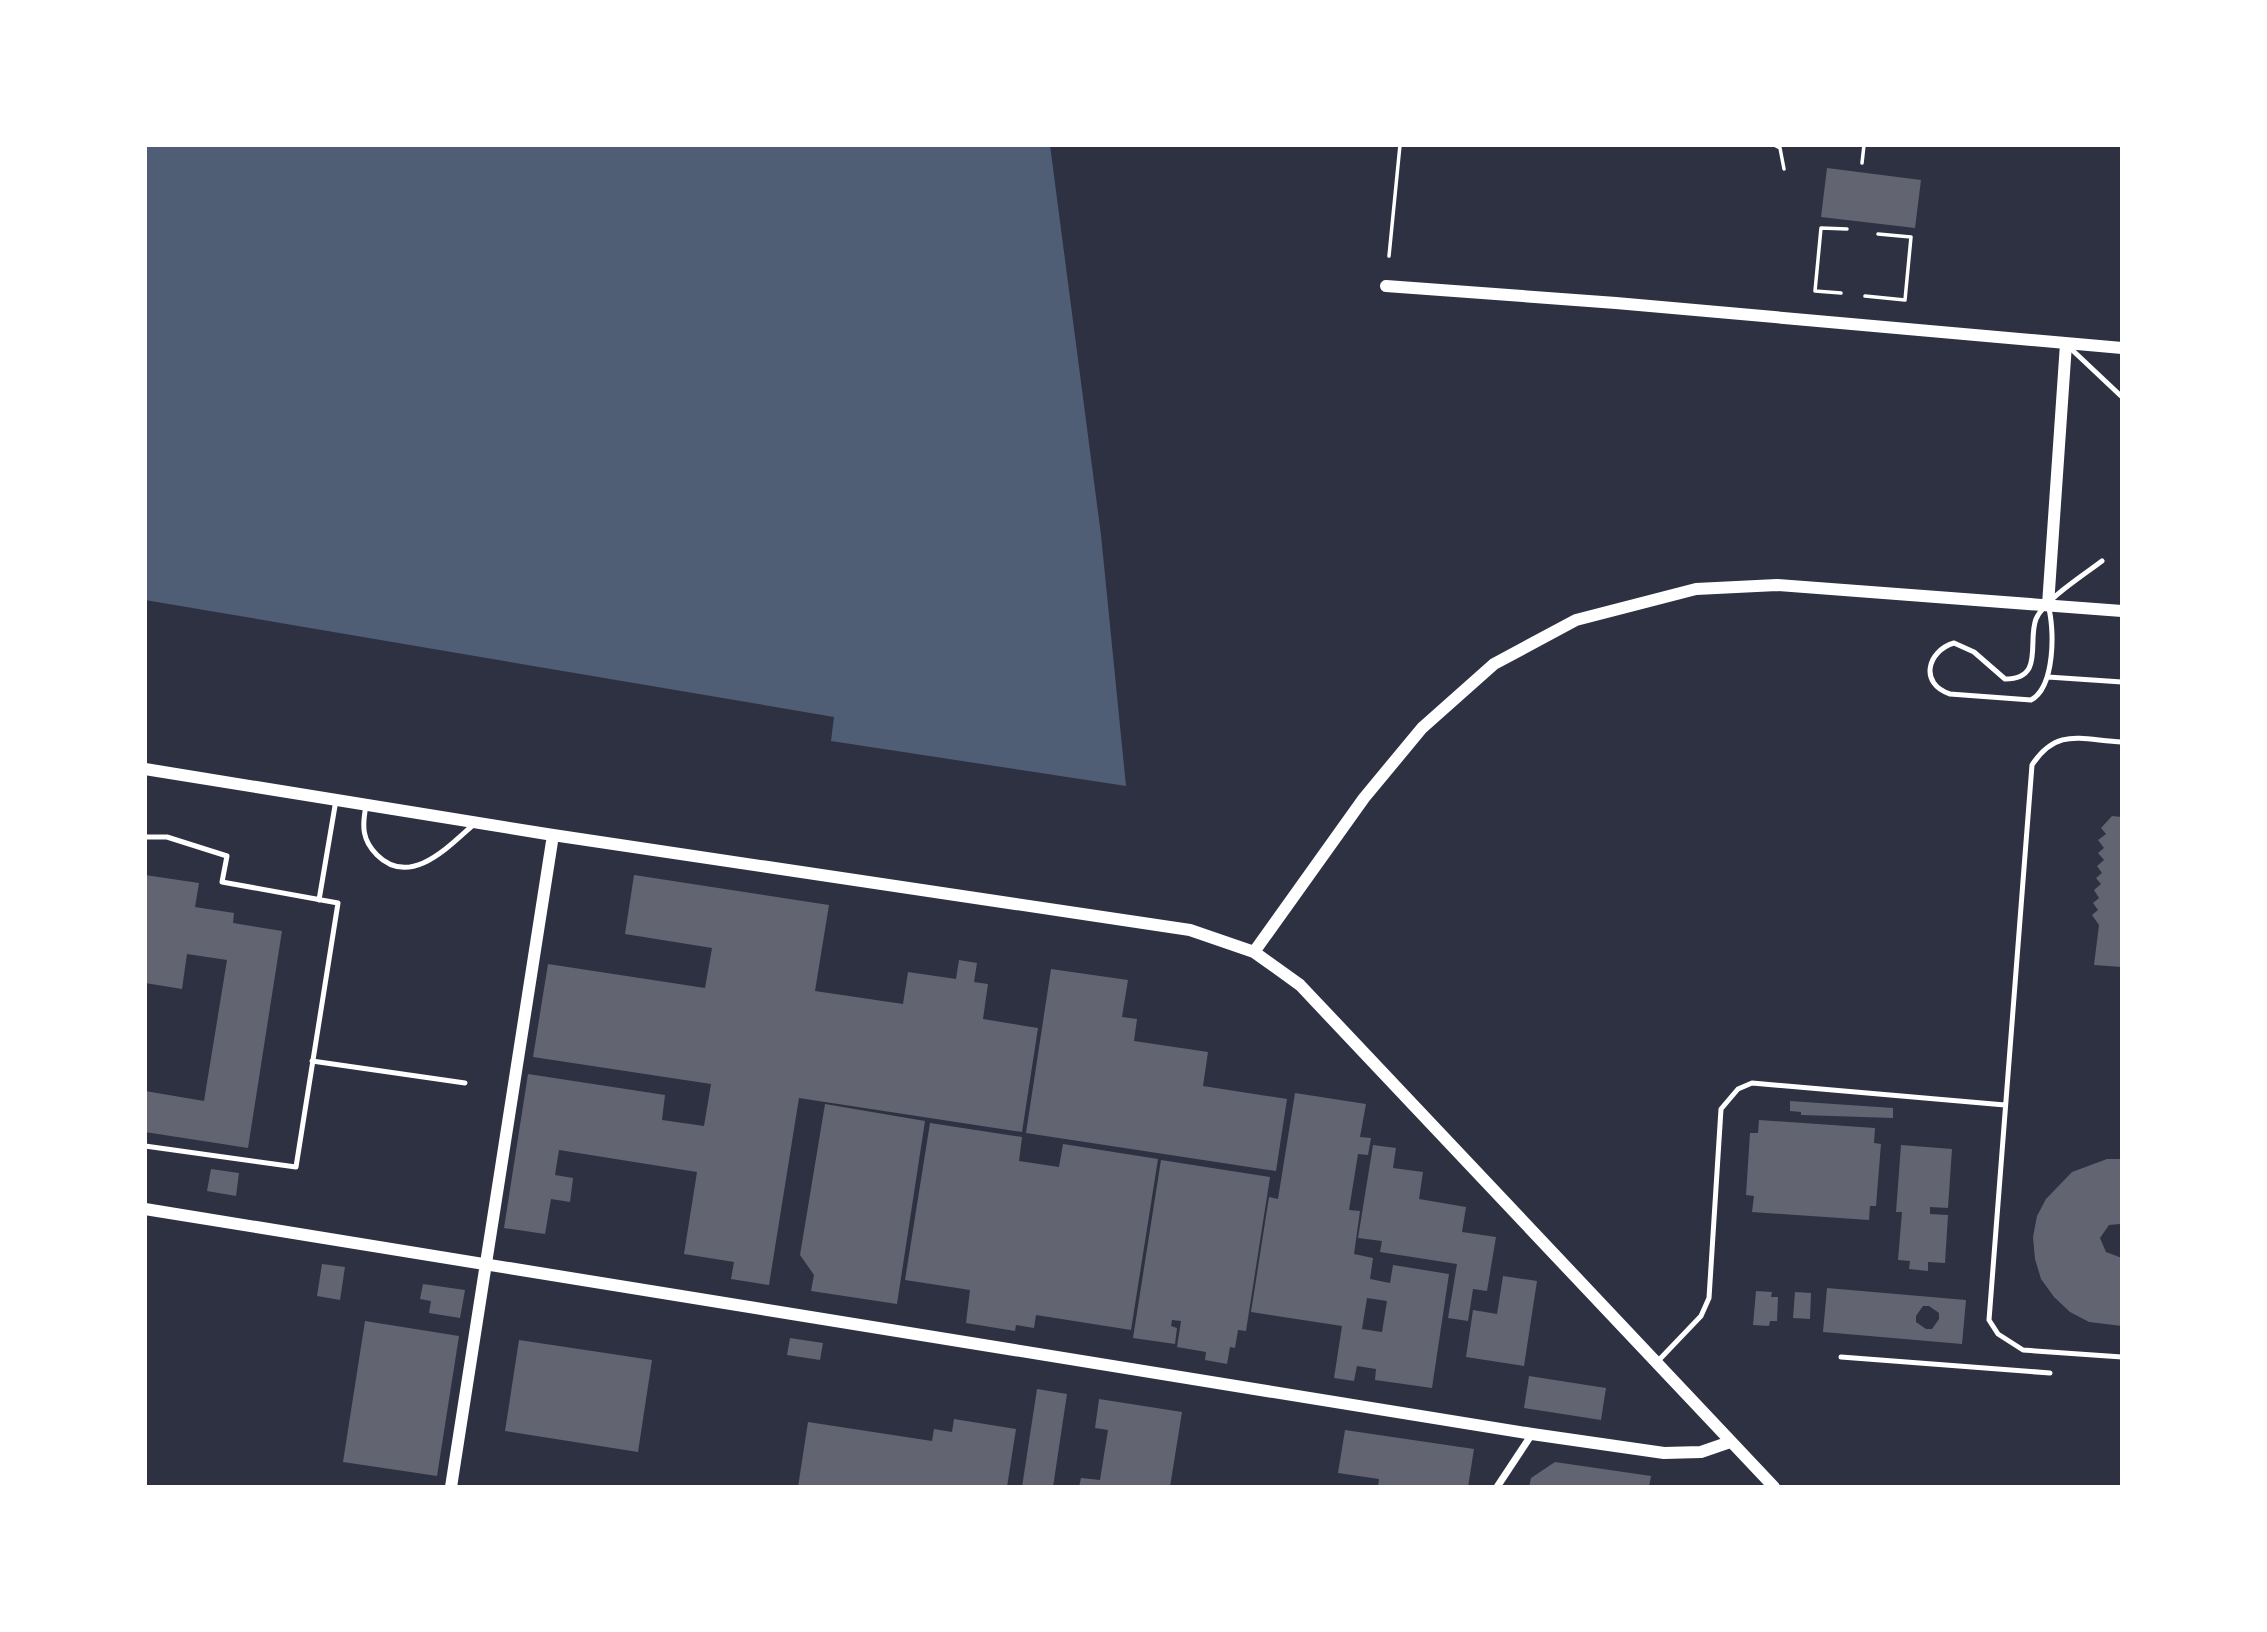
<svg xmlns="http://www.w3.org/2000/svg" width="2267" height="1632" viewBox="0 0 2267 1632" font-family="Inter,sans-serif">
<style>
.water{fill:#4f5d75}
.building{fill:#626471;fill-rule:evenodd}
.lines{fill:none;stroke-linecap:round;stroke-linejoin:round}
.path{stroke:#fff;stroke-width:3.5}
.service{stroke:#fff;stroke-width:5}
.minor{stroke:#fff;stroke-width:7}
.tertiary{stroke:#fff;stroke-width:12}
</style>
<rect width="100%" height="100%" fill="#2d3142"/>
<!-- water -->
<path class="water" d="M145 145H1050L1101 535 1126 786 831 741 834 717 145 600Z"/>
<!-- building -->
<path class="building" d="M1827 168 1921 180 1915 228 1821 217Z
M2112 816 2122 817V967L2094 965 2099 925 2092 915 2098 910 2093 903 2099 898 2094 890 2101 884 2096 878 2102 873 2097 866 2104 860 2098 853 2104 848 2098 840 2106 834 2101 828Z
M145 875 199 883 195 907 234 913 233 923 282 931 248 1148 145 1132V1091L204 1101 227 960 187 954 182 989 145 983Z
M634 875 829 905 815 991 903 1004 908 972 956 979 959 960 977 963 974 982 988 984 983 1019 1038 1028 1022 1132 799 1098 769 1285 731 1279 734 1262 684 1254 697 1172 559 1150 555 1175 573 1178 570 1202 551 1199 545 1234 504 1228 528 1074 665 1095 662 1120 704 1126 711 1084 533 1057 548 964 705 988 712 948 625 934Z
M1051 969 1128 980 1122 1017 1137 1019 1134 1041 1208 1052 1203 1086 1287 1099 1276 1171 1026 1133Z
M1295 1093 1366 1104 1360 1137 1371 1138 1368 1155 1358 1154 1349 1210 1360 1211 1354 1254 1373 1258 1370 1279 1390 1283 1393 1265 1449 1274 1432 1388 1375 1380 1376 1369 1357 1366 1354 1381 1334 1378 1342 1326 1251 1312 1269 1197 1278 1199ZM1367 1298 1387 1301 1382 1332 1362 1329Z
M1790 1101 1893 1108V1118L1801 1115V1112L1790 1111Z
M825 1104 925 1121 897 1304 811 1291 814 1275 800 1255Z
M1759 1120 1875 1128 1874 1143 1881 1144 1876 1206H1870L1869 1220 1752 1212 1754 1196 1746 1195 1750 1133H1758Z
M930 1123 1022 1137 1019 1161 1059 1167 1063 1144 1158 1159 1131 1330 1036 1315 1034 1328 1016 1325 1015 1331 966 1323 970 1290 905 1280Z
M1373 1145 1396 1148 1393 1168 1423 1172 1419 1199 1466 1207 1462 1232 1496 1237 1487 1291 1473 1289 1468 1321 1448 1318 1457 1264 1380 1252 1382 1241 1358 1238Z
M1901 1145 1952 1149 1948 1208 1930 1207V1214L1948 1215 1945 1263 1928 1262V1271L1909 1269 1910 1261 1898 1260 1902 1212H1896Z
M2107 1159H2122L2120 1224 2109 1225 2100 1238 2106 1252 2122 1258V1326L2089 1322 2070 1312 2054 1297 2041 1279 2035 1259 2033 1237 2037 1216 2046 1199 2072 1172Z
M1161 1160 1270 1177 1246 1331 1238 1330 1235 1348 1230 1347 1227 1364 1205 1360 1206 1352 1177 1347 1181 1321 1172 1320 1171 1326 1177 1328 1175 1344 1133 1338Z
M211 1169 239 1173 236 1196 207 1191Z
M322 1264 345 1267 340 1300 317 1296Z
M1503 1276 1537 1281 1524 1366 1466 1357 1473 1310 1497 1314Z
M423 1284 465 1290 460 1318 429 1313 431 1301 420 1299Z
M1827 1288 1966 1300 1962 1344 1823 1332ZM1923 1306H1929L1939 1313V1319L1932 1329H1926L1916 1322V1316Z
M1756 1291 1772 1292 1771 1297H1778L1777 1321H1770L1769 1326 1753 1325Z
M1795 1292 1811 1293 1810 1319 1793 1318Z
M365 1321 459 1336 437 1476 343 1462Z
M790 1338 823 1343 820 1360 787 1355Z
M519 1340 652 1360 638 1452 505 1431Z
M1529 1376 1606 1388 1601 1420 1524 1408Z
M1037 1389 1067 1394 1053 1487H1022Z
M1099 1399 1182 1412 1170 1487H1079L1081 1478 1100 1480 1108 1430 1095 1428Z
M954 1419 1016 1429 1007 1487H798L808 1422 932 1441 934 1429 952 1432Z
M1345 1430 1474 1449 1468 1487H1378L1379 1479 1338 1473Z
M1555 1462 1651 1476 1649 1487H1529L1531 1478Z"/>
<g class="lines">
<!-- path -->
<path class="path" d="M1774 145 1780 148 1784 169
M1862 163 1864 145
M1389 256 1400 145
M1841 293 1815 291 1821 228 1847 229
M1865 296 1905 300 1911 237 1878 234"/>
<!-- service -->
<path class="service" d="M2068 346 2121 396
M2048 605C2055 629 2055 687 2031 700L1950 694C1919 684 1927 651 1954 643L1974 652 2005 679C2045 679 2027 642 2036 619 2044 600 2085 574 2102 561
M2048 677 2122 682
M2122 742C2081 740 2057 727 2032 765L1989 1320 1998 1334 2023 1350 2122 1357
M366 806C362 826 362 840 377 855 410 888 448 847 473 825
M145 837H167L227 856 222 882 338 903 296 1167 145 1146
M319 900 336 800
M312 1061 465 1083
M1841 1357 2050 1373
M1658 1361 1701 1316 1709 1298 1721 1109 1738 1089 1752 1083 2005 1105"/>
<!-- minor -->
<path class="minor" d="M1497 1487 1532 1434"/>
<!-- tertiary -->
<path class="tertiary" d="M1386 286 1616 303 2122 348
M2048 605 2066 344
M145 769 553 835 1190 930 1254 952 1300 985 1774 1487
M1254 952 1364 798 1422 728 1494 664 1576 620 1696 589 1777 585 2122 611
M145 1209 1532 1434 1664 1453 1701 1452 1730 1442
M451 1487 553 835"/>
</g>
<!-- border -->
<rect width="2267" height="1632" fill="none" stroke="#ffffff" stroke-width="294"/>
</svg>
